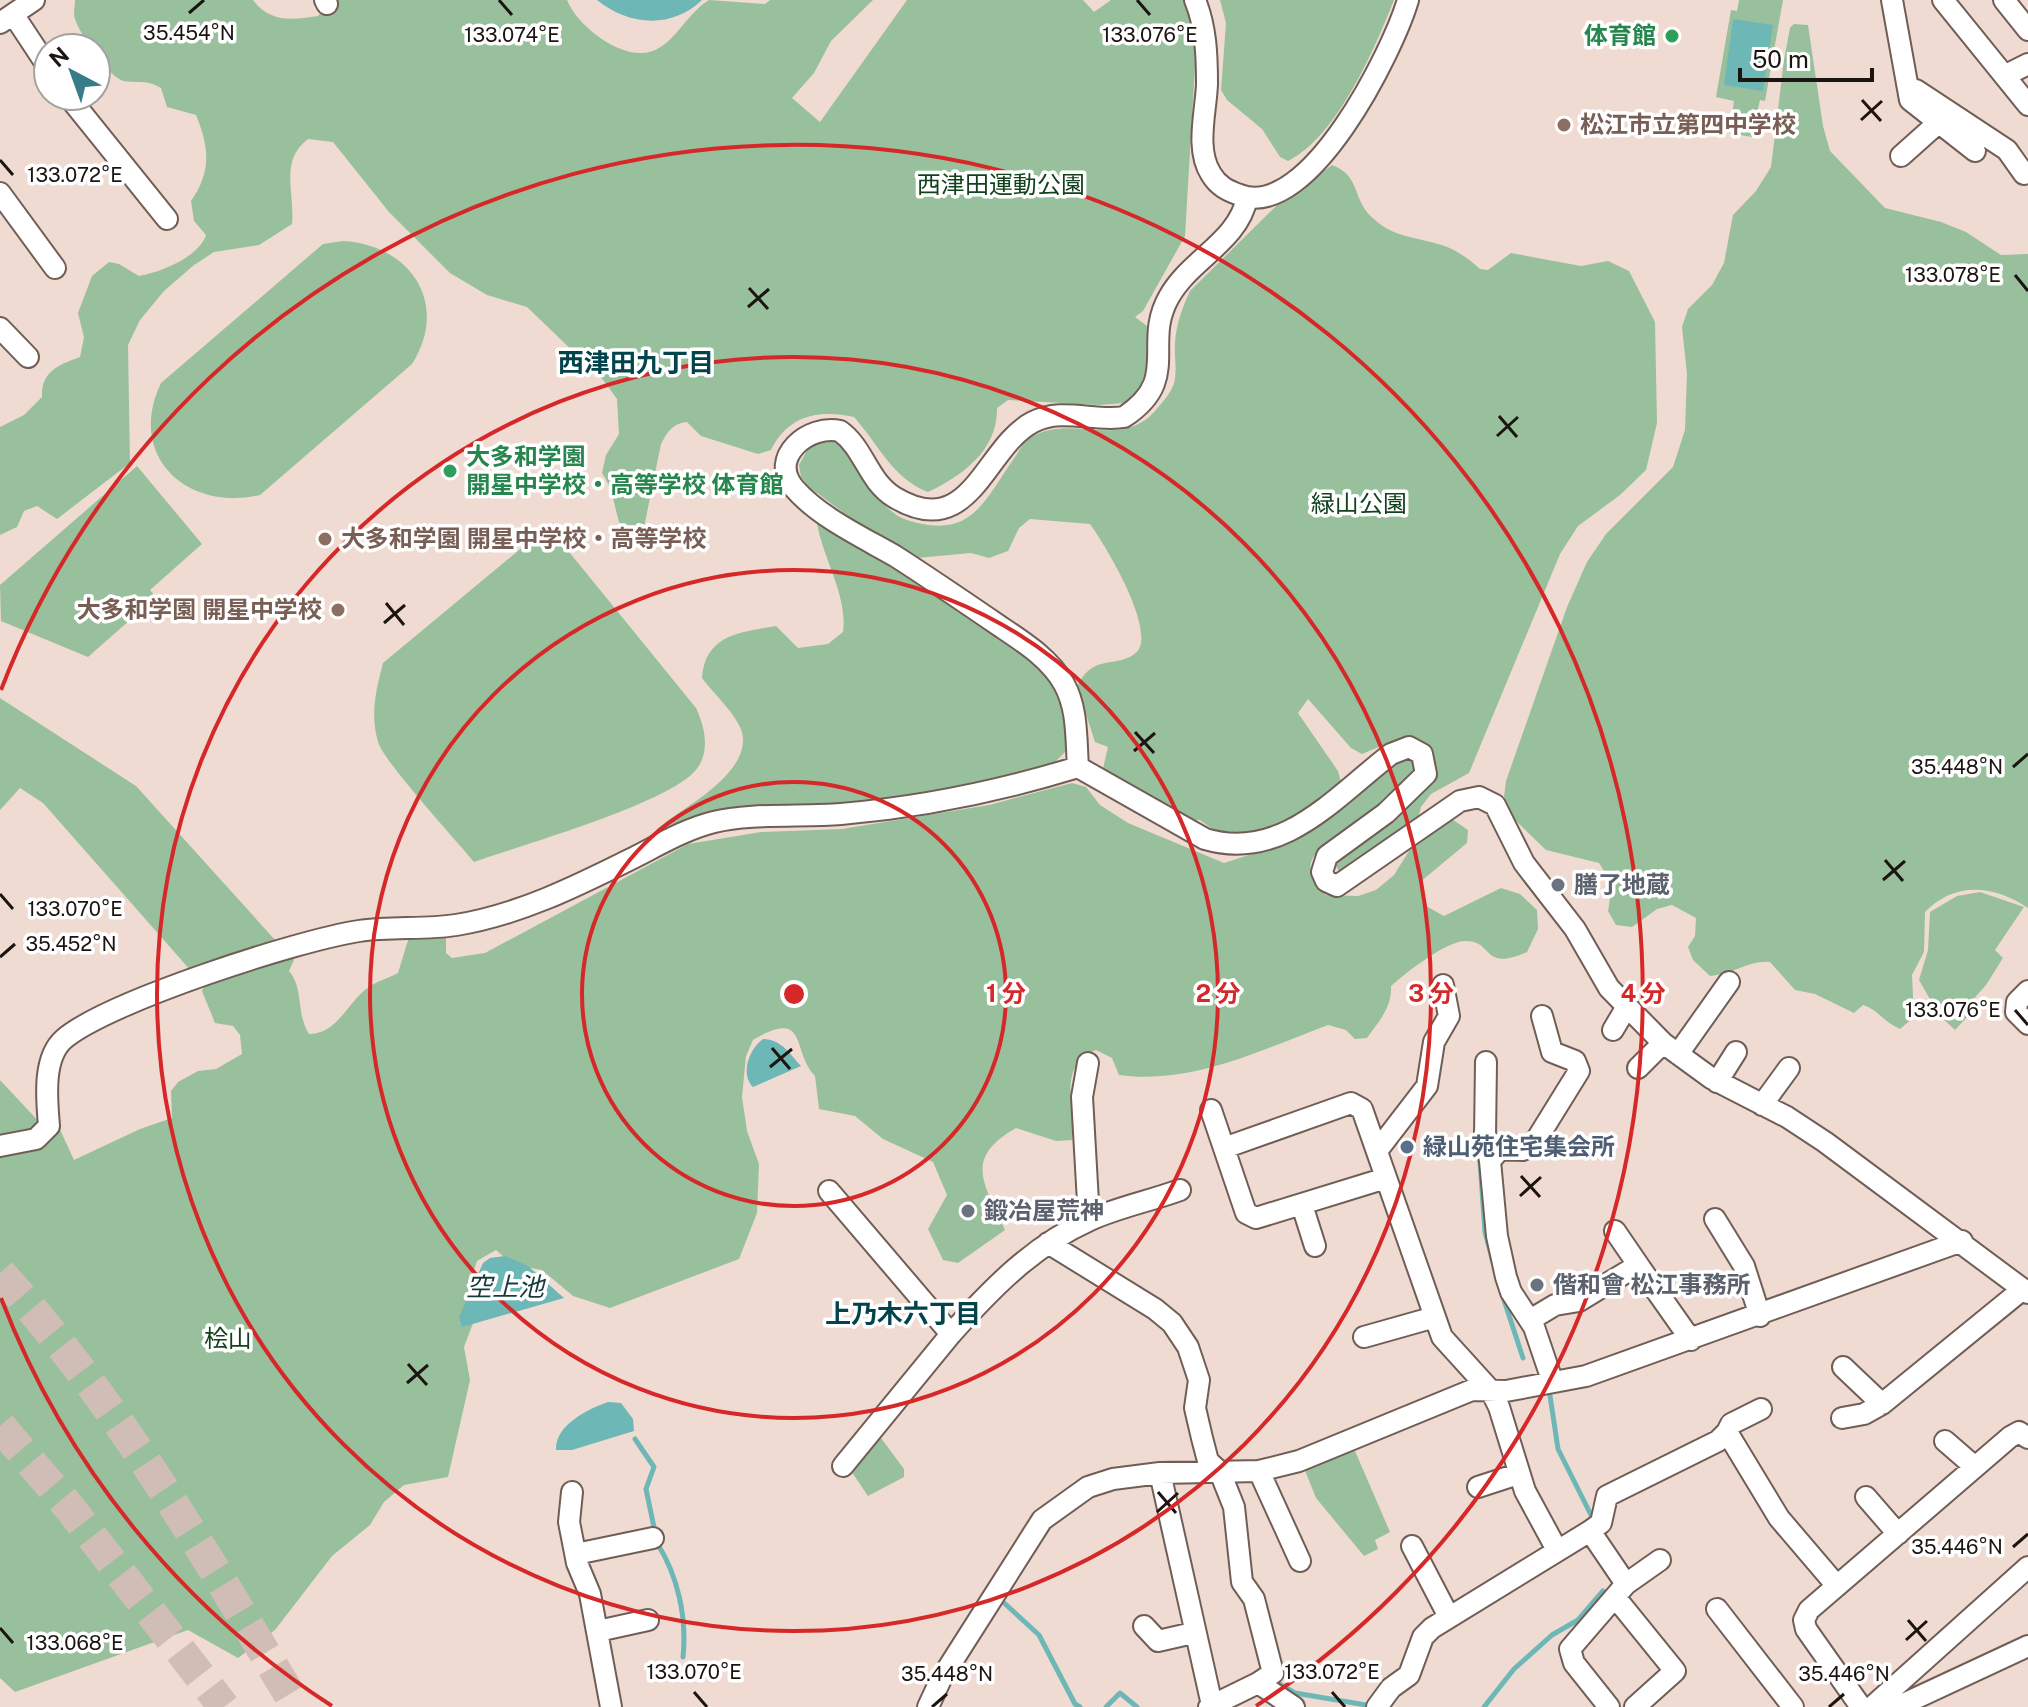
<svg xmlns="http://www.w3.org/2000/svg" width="2028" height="1707" viewBox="0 0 2028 1707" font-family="'Public Sans','Noto Sans JP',sans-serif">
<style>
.green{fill:#98c09c}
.water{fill:#6db7b7}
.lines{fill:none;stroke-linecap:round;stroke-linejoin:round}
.stream{stroke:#6db7b7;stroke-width:5}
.primary-tunnel{stroke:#d0bdb5;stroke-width:32;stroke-dasharray:32 16;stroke-linecap:butt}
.minor-casing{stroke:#705e56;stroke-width:24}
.minor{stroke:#fff;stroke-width:20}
.ticks{fill:none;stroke:#1b1410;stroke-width:3}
.ring{fill:none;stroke:#d62828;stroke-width:4}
.leisure-dot{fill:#2e9e5b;stroke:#fff;stroke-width:3}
.education-dot{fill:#8d6e63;stroke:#fff;stroke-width:3}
.worship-dot{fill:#6b7280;stroke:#fff;stroke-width:3}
.service-dot{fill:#5c6f8a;stroke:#fff;stroke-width:3}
.labels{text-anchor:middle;stroke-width:7;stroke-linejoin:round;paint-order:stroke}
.leisure-label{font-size:24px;font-weight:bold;fill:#27864d;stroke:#fff;text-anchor:end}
.education-label{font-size:24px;font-weight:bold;fill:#785e54;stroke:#fff;text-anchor:start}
.park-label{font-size:24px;fill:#11421c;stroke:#fff}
.worship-label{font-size:24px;font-weight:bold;fill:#5b616d;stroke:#fff;text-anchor:start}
.service-label{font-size:24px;font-weight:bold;fill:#4e5e75;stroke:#fff;text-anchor:start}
.neighbourhood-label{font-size:26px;font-weight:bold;fill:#02434c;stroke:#fff}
.water-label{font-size:26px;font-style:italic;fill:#173b3b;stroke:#fff}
.ticks-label{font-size:20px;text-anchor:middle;fill:#1b1410;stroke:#fff;stroke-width:7;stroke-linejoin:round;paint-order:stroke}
.centre{fill:#d62828;stroke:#fff;stroke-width:4}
.ring-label{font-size:24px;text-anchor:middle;font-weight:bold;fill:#d62828;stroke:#fff;stroke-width:7;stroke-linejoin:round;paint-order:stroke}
</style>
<rect width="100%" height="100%" fill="#f0dbd2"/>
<!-- green -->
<path class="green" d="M75 0H253C270 23 292 20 318 16L331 0H567C578 28 629 67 659 48 678 37 688 13 709 0L765 4 770 0H873L831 41 814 73 792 98 820 122 907 0H1083L1094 12 1111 0H1184L1193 20 1196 49 1185 236 1143 311 1135 317 1147 326 1150 344 1148 365 1138 391 1125 403 1099 405 1008 400 997 408C998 450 962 476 928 492 892 478 879 445 854 417 817 409 788 416 771 450L758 454 701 436 687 422C673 423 667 432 661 444L643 532 634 542 627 541C614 519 617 495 602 473L606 455 619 434 617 399 604 381 527 307 487 295 450 273 389 212 333 142 308 139C279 161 295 192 292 224L259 245 214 252 194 265 164 291 140 320 128 345 130 463 57 519 37 506 24 511 17 527 0 535V427L24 415 42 397C41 371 59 365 80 357L84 337 78 313 92 276 109 262 119 264 139 276C161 272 199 257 206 235L194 221 191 201C212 171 209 147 196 115L167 107 161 88C146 79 140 84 124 81 110 79 79 33 75 19 73 14 75 6 75 0Z
M1220 0H1394C1375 48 1337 137 1288 161L1280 157 1262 129 1227 100 1221 90 1226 23Z
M1739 0H1783L1765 101 1760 100 1752 137 1729 133 1734 101 1716 97 1731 10 1737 11Z
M1794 24 1808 25 1823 126 1830 151 1885 208 1941 222 1966 232 2001 255 2028 254V908C1994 885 1955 881 1925 912L1924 952 1912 975 1914 1017 1900 1029C1885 1023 1877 1009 1863 1005L1854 1013 1815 994 1795 990 1770 962C1749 960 1734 974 1710 976L1693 960 1688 947 1695 936 1696 918 1672 905 1657 909 1632 927 1616 925 1608 911C1612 892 1610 879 1599 863L1546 850 1512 817 1504 797 1506 781 1567 607 1587 562 1606 534 1673 467 1685 430 1687 374 1682 327 1688 309 1712 285 1724 263 1733 215 1756 191 1771 167 1784 60 1790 28Z
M1332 165C1362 176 1351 201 1375 220 1394 237 1415 237 1438 244 1454 248 1468 258 1480 269L1488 270 1511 253 1581 266 1608 261 1629 271 1655 322 1657 423 1646 470 1620 495 1578 526 1560 554 1469 773 1431 794 1421 807 1418 819 1340 873 1332 859 1422 786 1410 740 1398 739 1362 754 1351 748 1308 699 1298 713 1338 771 1341 782 1331 795 1273 831 1220 835 1200 820 1184 821 1102 773 1108 747 1095 742 1077 686C1094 654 1112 668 1133 655 1163 639 1104 543 1090 524L1030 519 1019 528 1008 551 989 558 971 553 917 558 856 522 809 487 801 477 799 465 810 445C818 443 827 439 834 441 853 446 871 508 907 520 973 541 984 500 1015 457 1019 451 1023 442 1030 438 1070 412 1119 451 1155 411 1161 404 1170 394 1173 386 1178 374 1174 356 1175 343 1176 325 1182 308 1190 291L1280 202Z
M343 241C411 245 450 304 412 364L260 495C187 512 126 456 161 383L323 244Z
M137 466 202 544 150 590 156 597 88 657 1 621 0 585Z
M821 519C870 550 1036 645 1056 689 1065 708 1065 729 1067 750L1047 770 911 797 649 841C655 827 668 821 680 812 704 796 756 762 740 727 732 710 713 693 702 678 705 634 742 632 776 626L798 648 828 644 843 632C848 596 823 559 817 523Z
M548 526 696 708C705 727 711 753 695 771 666 804 522 845 474 862 456 840 384 762 378 742 370 714 376 690 383 663Z
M0 698 136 786 276 941 267 948 192 972 43 803 20 788 0 810Z
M1399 756 1413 757 1419 764C1401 800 1316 839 1311 863 1308 877 1318 886 1326 895L1358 896 1376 890 1394 875 1409 851 1452 819 1468 830 1467 843 1419 883 1426 906 1444 916 1501 888 1520 894 1537 910 1538 929 1527 952C1481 972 1494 941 1466 941 1446 941 1407 972 1391 986 1392 1008 1379 1021 1367 1038L1355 1039 1346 1030 1328 1025C1261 1050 1192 1085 1119 1075L1112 1058 1096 1050C1055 1066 1077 1108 1072 1140L1056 1141 1016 1128C962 1159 985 1184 1005 1230L958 1263 943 1260 928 1229 947 1195 933 1162 883 1139 855 1116 819 1109 815 1076C791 1052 809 1007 753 1040L746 1056 742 1097 747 1131 759 1164 757 1213 739 1259 610 1308 573 1296 542 1270 513 1265 496 1250 477 1261 474 1270 489 1281 464 1347 470 1380 448 1477 404 1485 384 1502 370 1525 332 1556 275 1630 238 1658 188 1630 15 1692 0 1678V1148L56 1121 74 1160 140 1129 172 1118 171 1091 178 1082 198 1071 216 1069 242 1054 240 1035 233 1026 215 1023 202 991 207 980 288 952 294 960 289 971C304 988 296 1014 309 1034 338 1034 348 1001 369 987 377 981 389 978 398 973L409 937 440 932 446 939V953L452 958 485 953 688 844 761 832 842 829 989 805 1072 783 1086 787 1100 805 1128 823 1224 863 1286 843Z
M1980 892 2024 907 1995 950 2003 958 1986 985 1963 1011 1968 1016 1955 1030 1939 1015 1919 980 1928 950 1930 912 1957 896Z
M0 1080 42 1125 30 1136 0 1137Z
M878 1434 904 1469V1477L868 1496 849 1468Z
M1355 1451 1390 1532 1375 1540 1378 1549 1364 1556 1316 1498 1304 1468Z"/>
<!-- water -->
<path class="water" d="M597 0H702C672 29 629 26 597 0Z
M1733 19 1773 25 1763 91 1724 85Z
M763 1039C781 1039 790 1054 801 1066L753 1087C740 1074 749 1049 763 1039Z
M505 1256 528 1266 564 1298 462 1327 459 1317 483 1263 490 1258Z
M608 1402 621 1403 633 1419 634 1431 572 1450H556C555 1425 588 1409 608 1402Z"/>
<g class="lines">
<!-- stream -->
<path class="stream" d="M1480 1161 1485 1232 1493 1262
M1502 1294 1523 1358
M1549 1389 1558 1449 1592 1517
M635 1439 654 1467 646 1489 655 1532
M657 1543C678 1576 687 1617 683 1657
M1002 1601 1039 1635 1075 1704 1080 1707
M1274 1681 1295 1693 1366 1705
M1106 1707 1120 1693 1137 1707
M1484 1707 1514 1669 1552 1635 1578 1620 1603 1591"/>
<!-- primary-tunnel -->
<path class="primary-tunnel" d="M0 1273C118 1403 207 1557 297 1707
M0 1426 69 1507 224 1707"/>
<defs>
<path id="minor" d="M325 0 327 4
M1195 0C1206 27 1207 55 1207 84 1206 112 1195 149 1211 174 1218 186 1228 191 1240 195 1309 221 1393 51 1408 0
M1892 0 1910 100 1975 151
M1943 0 2028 105
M2004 0 2028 30
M13 14 48 67
M0 23 34 0
M2006 75 2028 64
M1916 90 2007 150 2024 174
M68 96 167 219
M1901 156 1938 123
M0 193 55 268
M0 328 28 357
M1078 767C1076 740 1078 709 1064 684 1050 659 1025 643 1001 627 966 603 931 579 895 556 862 537 819 517 794 488 768 457 809 424 840 431 864 448 868 481 894 497 971 544 984 447 1033 422 1062 407 1094 422 1124 417 1182 379 1142 344 1169 297 1190 259 1238 242 1247 198
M2028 991 2017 1002 2016 1012 2028 1024
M1542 1016 1552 1052 1575 1061 1579 1071 1535 1142 1523 1150 1500 1149 1490 1161 1497 1236 1506 1277 1511 1292 1534 1327 1552 1380
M1613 1030 1626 1008
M1678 1054 1729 982
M1486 1062 1485 1137 1490 1161
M1088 1063 1082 1097 1089 1220
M1638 1068 1663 1043
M1717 1082 1736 1052
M1762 1105 1789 1068
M1211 1110 1246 1213 1256 1218 1386 1178
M0 1146 36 1139 49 1126C47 1101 42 1058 64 1039 107 1002 299 940 359 931 391 926 424 930 456 925 518 915 575 887 631 859 657 846 685 829 714 822 748 813 803 817 841 814 922 807 1000 791 1078 767L1205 839C1282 862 1335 797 1391 754L1409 747 1422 754 1426 774 1386 813 1327 856 1322 872 1326 881 1337 886 1460 801 1479 797 1495 805 1524 863 1575 929 1609 988 1663 1043 1711 1078 1787 1117 1825 1142 2028 1293
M1224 1148 1351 1103 1362 1109 1442 1337 1491 1391 1499 1407 1525 1491 1557 1550
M1377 1151 1427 1086 1434 1042 1449 1016 1443 985
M829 1191 951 1334 843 1466
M1302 1205 1315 1246
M1715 1219 1744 1266 1760 1316
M1615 1231 1641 1269
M1048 1243 1155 1309 1172 1323 1188 1347 1199 1380 1195 1408 1202 1438 1208 1461 1220 1472 1234 1507 1242 1582 1254 1599 1273 1673 1258 1683
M1530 1320 1555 1305 1579 1301 1630 1270 1641 1269 1691 1340
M951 1334C992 1288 1034 1245 1090 1220 1119 1207 1150 1201 1180 1190
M1364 1337 1435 1317
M1843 1367 1882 1404
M1842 1418 1864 1414 1882 1404 2023 1289
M1727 1432 1731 1424 1761 1409
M1945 1441 1975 1467
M1259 1471 1300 1561
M1160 1473 1212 1705
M1478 1487 1518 1474
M572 1492 569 1522 577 1563 590 1594 611 1707
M1866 1497 1898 1534
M1590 1531 1601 1523 1607 1496 1718 1441 1727 1432 1779 1518 1837 1586
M1412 1546 1449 1617
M576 1554 653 1538
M1615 1597 1675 1671 1635 1707
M1717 1609 1793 1707
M1144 1626 1158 1641 1193 1633
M598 1631 648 1620
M928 1707 941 1679 1042 1520 1088 1487 1113 1479 1160 1473 1259 1471 1299 1461 1472 1390 1506 1391 1586 1376 1962 1241
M1209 1707 1258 1683 1294 1707
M1377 1707 1391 1688 1409 1675 1423 1637 1432 1628 1590 1531 1626 1584 1660 1560
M1609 1707 1574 1663 1570 1649 1626 1584
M1861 1707 1806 1629 1804 1620 1809 1610 2010 1437 2019 1432 2028 1438
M1872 1707 2028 1567
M1897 1707 2028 1646"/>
</defs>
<!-- minor casing -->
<use href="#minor" class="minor-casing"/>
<!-- minor -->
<use href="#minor" class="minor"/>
</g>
<!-- ticks -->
<path class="ticks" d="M499 0 512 15M1137 0 1150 15M189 13 204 0M1862 100 1881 121M1861 120 1882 101M0 160 13 175M2015 275 2028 291M749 288 768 309M748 307 769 289M1499 416 1517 437M1497 436 1518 417M386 603 404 625M384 623 405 605M1135 732 1154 753M1134 751 1155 733M2013 767 2028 754M1885 860 1903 881M1883 880 1905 861M0 894 13 909M0 957 15 944M2015 1010 2028 1025M772 1048 790 1069M770 1067 792 1049M1521 1176 1540 1197M1520 1196 1541 1177M408 1364 427 1385M407 1383 428 1365M1158 1492 1176 1513M1157 1512 1178 1493M2013 1547 2028 1534M1908 1620 1926 1641M0 1628 13 1643M1906 1640 1927 1621M694 1692 707 1707M1332 1692 1345 1707M932 1707 947 1694M1829 1707 1844 1694"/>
<!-- distance rings -->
<g class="ring">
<circle cx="794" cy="994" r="212"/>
<circle cx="794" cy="994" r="424"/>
<circle cx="794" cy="994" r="637"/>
<path d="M332 1706A849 849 0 0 1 1 1298M1 690A849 849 0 1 1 1256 1706"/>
</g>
<!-- markers -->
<g class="leisure-dot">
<circle cx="1672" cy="36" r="8"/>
<circle cx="450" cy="471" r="8"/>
</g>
<g class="education-dot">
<circle cx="1564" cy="125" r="8"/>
<circle cx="325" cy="539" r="8"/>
<circle cx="338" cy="610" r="8"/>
</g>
<g class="worship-dot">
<circle cx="1558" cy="885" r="8"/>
<circle cx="968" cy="1211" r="8"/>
<circle cx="1537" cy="1285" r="8"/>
</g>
<circle class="service-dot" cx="1407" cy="1147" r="8"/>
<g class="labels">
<!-- leisure labels -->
<g class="leisure-label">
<text x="1656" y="44">体育館</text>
<text x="466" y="465" text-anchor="start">大多和学園<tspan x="466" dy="28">開星中学校・高等学校 体育館</tspan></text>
</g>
<!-- education labels -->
<g class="education-label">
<text x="1580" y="133">松江市立第四中学校</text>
<text x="341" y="547">大多和学園 開星中学校・高等学校</text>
<text x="322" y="618" text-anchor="end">大多和学園 開星中学校</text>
</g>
<!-- park labels -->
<g class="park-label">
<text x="1001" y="193">西津田運動公園</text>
<text x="1359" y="512">緑山公園</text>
<text x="228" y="1347">桧山</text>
</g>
<!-- worship labels -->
<g class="worship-label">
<text x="1574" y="893">膳了地蔵</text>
<text x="984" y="1219">鍛冶屋荒神</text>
<text x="1553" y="1293">偕和會 松江事務所</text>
</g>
<!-- service labels -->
<g class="service-label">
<text x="1423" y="1155">緑山苑住宅集会所</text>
</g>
<!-- neighbourhood labels -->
<g class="neighbourhood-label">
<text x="636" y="372">西津田九丁目</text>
<text x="903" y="1323">上乃木六丁目</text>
</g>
<!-- water labels -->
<g class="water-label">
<text x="505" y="1296">空上池</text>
</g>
</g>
<g class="ticks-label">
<text x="189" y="40">35.454°N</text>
<text x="512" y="42">133.074°E</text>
<text x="1150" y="42">133.076°E</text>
<text x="75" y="182">133.072°E</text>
<text x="1953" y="282">133.078°E</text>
<text x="1957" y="774">35.448°N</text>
<text x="75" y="916">133.070°E</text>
<text x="71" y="951">35.452°N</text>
<text x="1953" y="1017">133.076°E</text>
<text x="1957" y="1554">35.446°N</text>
<text x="75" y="1650">133.068°E</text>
<text x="694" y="1679">133.070°E</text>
<text x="1332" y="1679">133.072°E</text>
<text x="947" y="1681">35.448°N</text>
<text x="1844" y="1681">35.446°N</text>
</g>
<circle cx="794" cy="994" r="12" class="centre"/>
<g class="ring-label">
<text x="1006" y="1002">1 分</text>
<text x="1218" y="1002">2 分</text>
<text x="1431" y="1002">3 分</text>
<text x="1643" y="1002">4 分</text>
</g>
<!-- north arrow -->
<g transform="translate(72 72) rotate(319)"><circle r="38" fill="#ffffff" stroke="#a4a19f" stroke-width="2"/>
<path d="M0-6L14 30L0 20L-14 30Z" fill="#367c89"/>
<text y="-12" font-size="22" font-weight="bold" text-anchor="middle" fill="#1b1410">N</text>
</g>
<!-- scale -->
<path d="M1740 68v12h132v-12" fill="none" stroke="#1b1410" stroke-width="4"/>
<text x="1752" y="68" font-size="24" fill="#1b1410" stroke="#ffffff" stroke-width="6" paint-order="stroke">50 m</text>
</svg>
